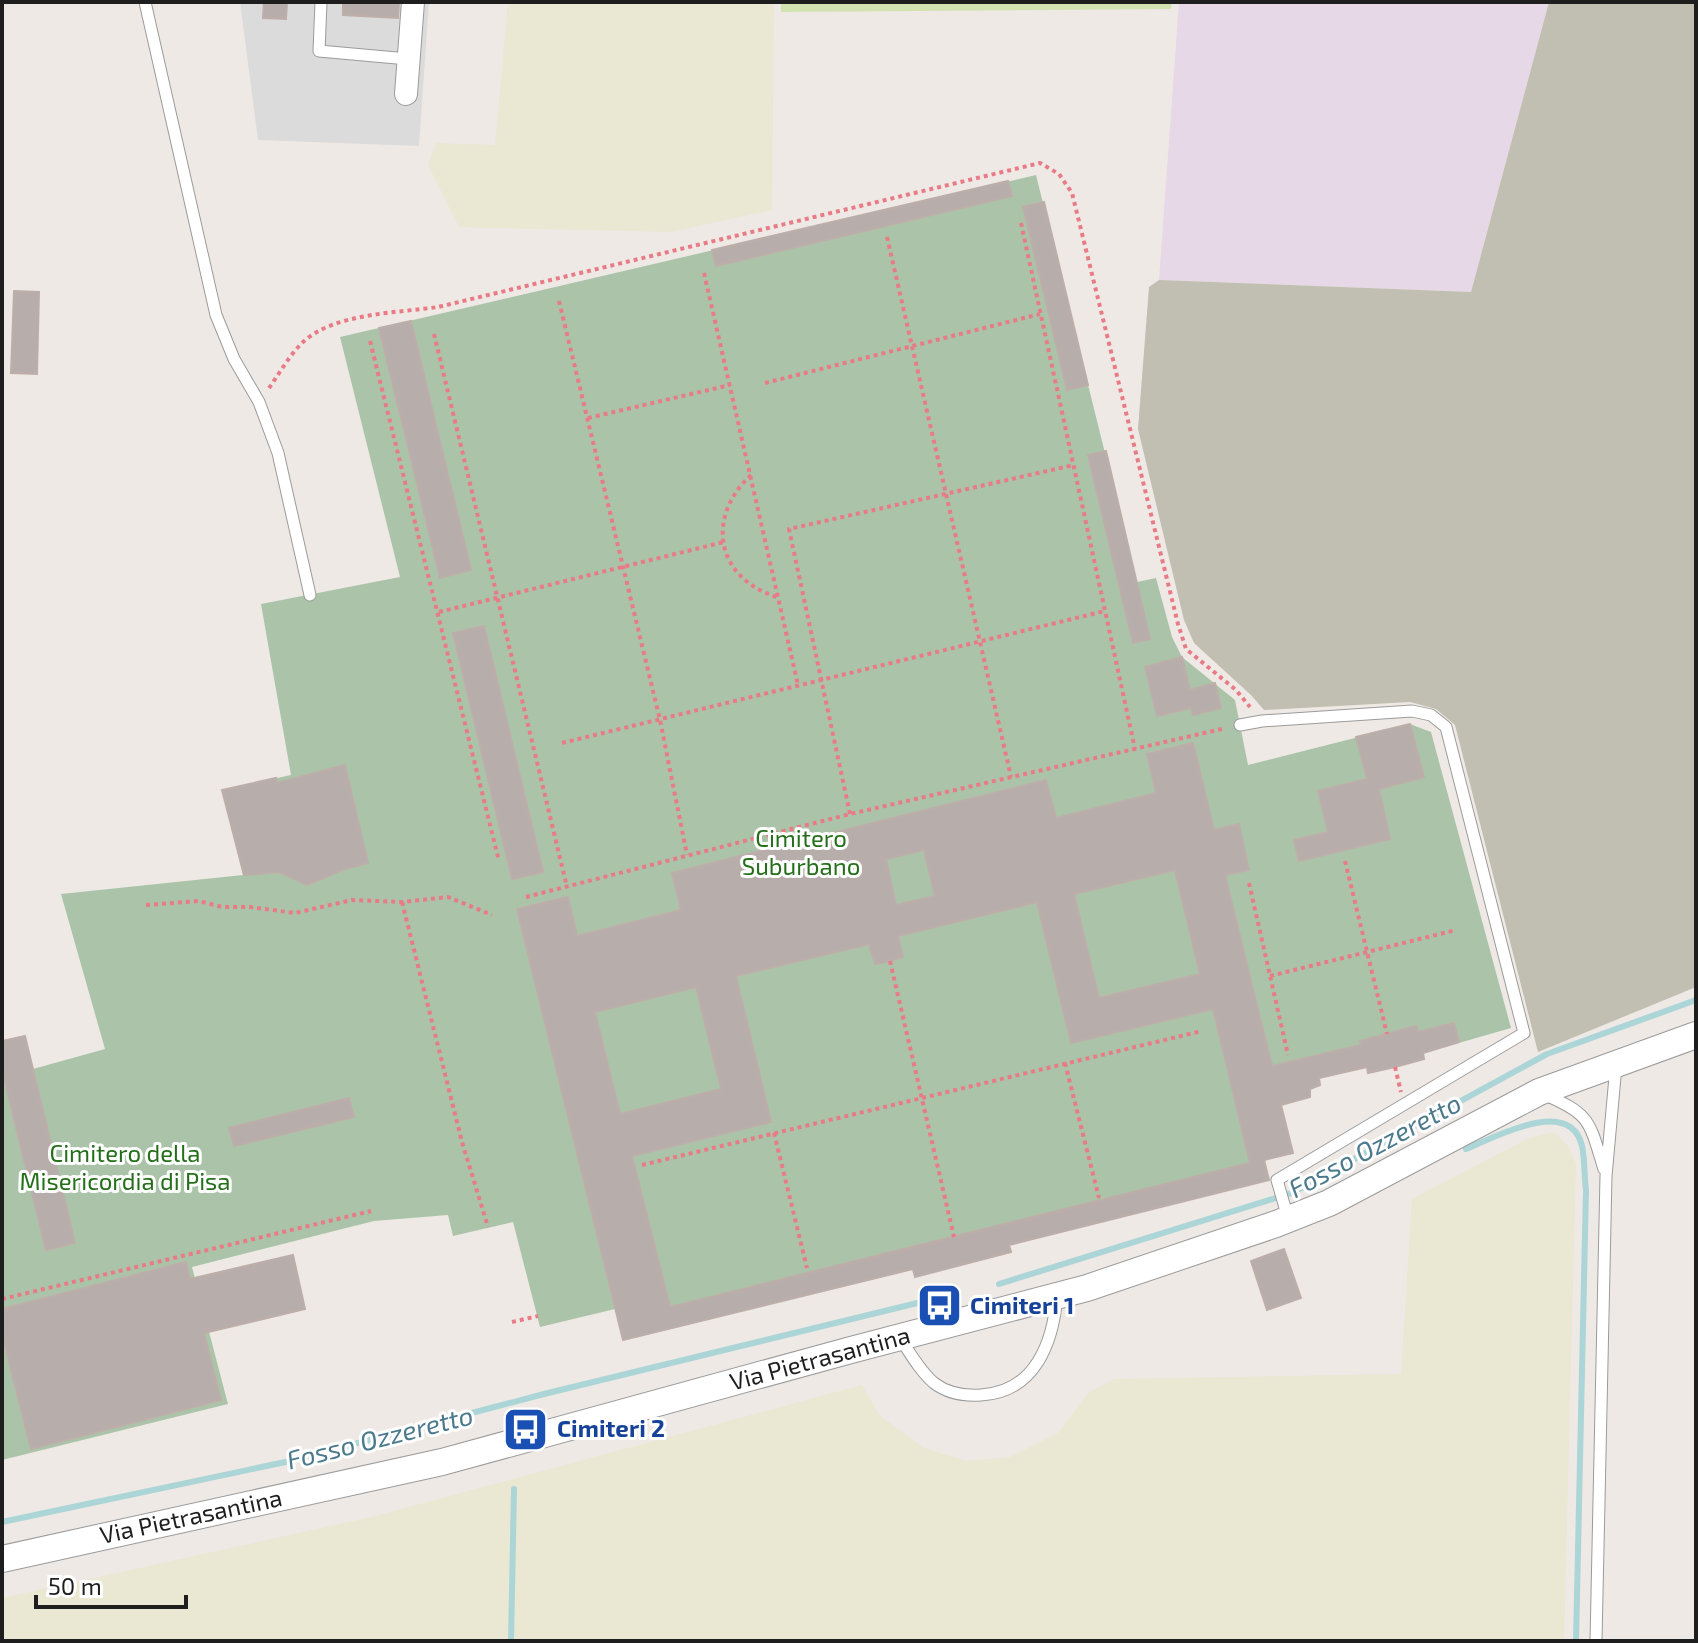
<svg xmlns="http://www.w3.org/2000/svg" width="1698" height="1643" viewBox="0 0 1698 1643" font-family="'Exo 2',sans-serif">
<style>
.residential{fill:#dcdbdb}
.industrial{fill:#e6d8e6}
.construction{fill:#c1beb2}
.farmland{fill:#eae7d3}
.grass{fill:#d3e2b1}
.cemetery{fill:#abc4a9}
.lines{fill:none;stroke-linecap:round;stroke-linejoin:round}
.stream{stroke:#abd5d6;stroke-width:6}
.building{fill:#b7aeab;stroke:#beaea9;stroke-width:2;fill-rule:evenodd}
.service-casing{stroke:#9b9b9b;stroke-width:13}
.minor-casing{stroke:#9b9b9b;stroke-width:24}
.tertiary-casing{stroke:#9b9b9b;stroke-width:28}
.path{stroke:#e97b87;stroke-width:4;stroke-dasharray:4 4;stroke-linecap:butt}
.service{stroke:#fff;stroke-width:11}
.minor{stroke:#fff;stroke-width:22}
.tertiary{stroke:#fff;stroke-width:26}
.labels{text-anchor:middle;stroke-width:6;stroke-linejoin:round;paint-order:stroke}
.park-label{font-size:24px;fill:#246f19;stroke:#fff}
.transit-label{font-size:24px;font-weight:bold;fill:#164399;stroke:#fff;text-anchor:start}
.street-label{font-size:24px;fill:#1e1e1e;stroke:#fff}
.water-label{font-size:26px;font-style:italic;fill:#4c7a8c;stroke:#fff}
</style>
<rect width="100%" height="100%" fill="#eee9e5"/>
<!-- residential -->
<path class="residential" d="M240 2H429L419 146 258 140Z"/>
<!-- industrial -->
<path class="industrial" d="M1179 2H1549L1471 292 1159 280Z"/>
<!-- construction -->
<path class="construction" d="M1549 2H1696V987L1538 1052 1455 725 1436 709 1410 702 1264 710 1251 695 1194 643 1184 620 1138 429 1149 287 1159 280 1471 292Z"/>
<!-- farmland -->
<path class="farmland" d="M508 2H774L772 210 671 232 459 227 428 165 436 143 495 145Z
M1554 1132 1569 1147 1576 1164 1564 1641H2V1598L372 1517 862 1385 880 1416 924 1448 967 1461 1010 1457 1058 1433 1088 1393 1114 1379 1401 1374 1412 1199 1529 1138Z"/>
<!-- grass -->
<path class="grass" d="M781 2H1172L1171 9 781 12Z"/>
<!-- cemetery -->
<path class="cemetery" d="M1036 175 1137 582 1156 578 1172 637 1182 657 1235 700 1248 765 1410 724 1431 732 1511 1028 1424 1053V1059L1368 1073 1366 1067 1319 1078 1320 1085 1310 1089V1097L1281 1105 1293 1153 1265 1160 1269 1180 1009 1245 1011 1252 915 1277 912 1269 623 1340 615 1309 540 1327 513 1222 453 1236 448 1215 374 1221 192 1267 228 1404 2 1460V1041L25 1036 33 1069 105 1049 61 894 243 875 222 790 291 775 261 604 400 577 340 337Z"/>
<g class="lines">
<!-- stream -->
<path class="stream" d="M1466 1149C1493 1138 1570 1095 1582 1146 1585 1159 1584 1175 1586 1190L1576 1641
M999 1284 1292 1193 1547 1054 1696 1000
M2 1522 290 1461 544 1394 942 1297
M511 1641 514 1489"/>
</g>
<!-- building -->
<path class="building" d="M264 2H287L286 19 263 18Z
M343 2H399L398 18 343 15Z
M1008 181 1012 196 716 266 712 250Z
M1044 202 1088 385 1067 390 1023 207Z
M14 291 39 292 37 374 11 373Z
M411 321 471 570 440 578 379 328Z
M1106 451 1150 639 1133 643 1088 455Z
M484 626 543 872 512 879 453 633Z
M1182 657 1190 690 1215 683 1221 708 1193 715 1191 708 1157 716 1145 667Z
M1410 724 1424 777 1379 789 1390 839 1299 861 1294 840 1328 832 1318 791 1367 779 1356 737Z
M1193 743 1214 830 1239 824 1249 870 1225 875 1272 1066 1361 1045 1360 1041 1416 1026 1418 1032 1454 1023 1459 1042 1423 1053 1424 1059 1395 1067 1368 1073 1367 1067 1319 1078 1320 1085 1310 1089V1097L1281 1105 1293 1153 1264 1160 1269 1180 1009 1245 1011 1252 915 1277 913 1269 623 1340 517 909 568 897 577 936 681 910 672 873 1046 780 1056 818 1156 793 1147 754ZM924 850 935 896 896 905 886 859ZM1175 870 1200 974 1099 998 1074 894ZM1037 902 1071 1043 1213 1009 1250 1163 670 1307 632 1156 771 1122 736 976 869 944 875 964 890 961 903 957 898 936ZM696 987 721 1089 620 1114 595 1012Z
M345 765 368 863 345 869 307 885 279 872 244 875 222 790 276 778 277 783Z
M25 1036 75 1243 46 1250 2 1070V1041Z
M349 1098 354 1117 234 1146 229 1128Z
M1284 1249 1301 1298 1267 1310 1251 1261Z
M293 1255 305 1309 204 1333 221 1400 31 1449 2 1334V1309L186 1262 190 1279Z"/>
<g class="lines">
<defs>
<path id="service" d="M145 2 216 315 234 359 259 402 278 453 310 595
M321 2 319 51 408 59
M1240 725 1262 721 1412 711 1431 715 1446 727 1524 1033 1277 1180 1288 1218
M1543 1094C1591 1114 1589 1121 1604 1169
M900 1338C910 1353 920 1371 934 1383 947 1393 965 1396 981 1395 1035 1392 1053 1343 1057 1296
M1596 1641 1606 1176 1616 1066"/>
<path id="minor" d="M406 94 413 2"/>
<path id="tertiary" d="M2 1559 442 1462 851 1350 1087 1288 1276 1224 1329 1203 1539 1092 1696 1035"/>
</defs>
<!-- service casing -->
<use href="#service" class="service-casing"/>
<!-- minor casing -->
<use href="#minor" class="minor-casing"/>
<!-- tertiary casing -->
<use href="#tertiary" class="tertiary-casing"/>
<!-- path -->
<path class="path" d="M1021 223 1135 749
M887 237 1011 777
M704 273 798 685
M559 301 660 720 687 855
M434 334 567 887
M370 341 499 861
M765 383 1040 314
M269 388C279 374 289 356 302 343 333 313 397 313 438 307L1040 163 1059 174 1072 193 1178 624 1186 649 1236 690 1250 707
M588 418 730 385
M751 475C705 518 716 578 777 597
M439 612 724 542
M562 743 1105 611
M850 814 789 529 1074 465
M1345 861 1387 1034
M1249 883 1288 1055
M526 897 850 814 1226 728
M402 902 462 1142 488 1227
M146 905 199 901 222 907H250L295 913 352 900 402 902 448 897 492 915
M890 961 954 1237
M1270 976 1456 930
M1065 1063 1099 1198
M1395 1067 1401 1092
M774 1133 807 1268
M642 1165 1202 1031
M2 1299 371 1211
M512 1322 538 1316"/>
<!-- service -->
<use href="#service" class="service"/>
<!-- minor -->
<use href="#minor" class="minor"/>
<!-- tertiary -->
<use href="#tertiary" class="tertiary"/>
</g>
<!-- icons -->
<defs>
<symbol id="bus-square" viewBox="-11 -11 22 22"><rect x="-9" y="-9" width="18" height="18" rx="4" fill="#1a4fb4" stroke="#fff"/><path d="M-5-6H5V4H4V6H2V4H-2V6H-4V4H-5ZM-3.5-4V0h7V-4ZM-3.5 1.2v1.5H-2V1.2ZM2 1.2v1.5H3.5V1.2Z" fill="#fff"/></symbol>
</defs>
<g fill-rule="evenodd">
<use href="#bus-square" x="914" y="1280" width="51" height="51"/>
<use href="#bus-square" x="500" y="1404" width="51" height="51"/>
</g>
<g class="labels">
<!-- park labels -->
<g class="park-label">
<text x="801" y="847">Cimitero<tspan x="801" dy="28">Suburbano</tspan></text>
<text x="125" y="1162">Cimitero della<tspan x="125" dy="28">Misericordia di Pisa</tspan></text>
</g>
<!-- transit labels -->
<g class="transit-label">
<text x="970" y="1314">Cimiteri 1</text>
<text x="557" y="1437">Cimiteri 2</text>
</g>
<!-- street labels -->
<g class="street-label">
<text transform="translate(820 1359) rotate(-15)" y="8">Via Pietrasantina</text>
<text transform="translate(191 1517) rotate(-12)" y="8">Via Pietrasantina</text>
</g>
<!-- water labels -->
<g class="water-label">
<text transform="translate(1375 1146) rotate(-28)" y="9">Fosso Ozzeretto</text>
<text transform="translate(380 1438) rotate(-14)" y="9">Fosso Ozzeretto</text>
</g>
</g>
<!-- border -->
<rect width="1698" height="1643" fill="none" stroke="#1e1e1e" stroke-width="8"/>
<!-- scale -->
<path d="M36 1595v12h150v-12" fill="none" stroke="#1e1e1e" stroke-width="4"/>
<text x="48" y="1595" font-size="24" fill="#1e1e1e" stroke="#ffffff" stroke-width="6" paint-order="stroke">50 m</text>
</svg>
